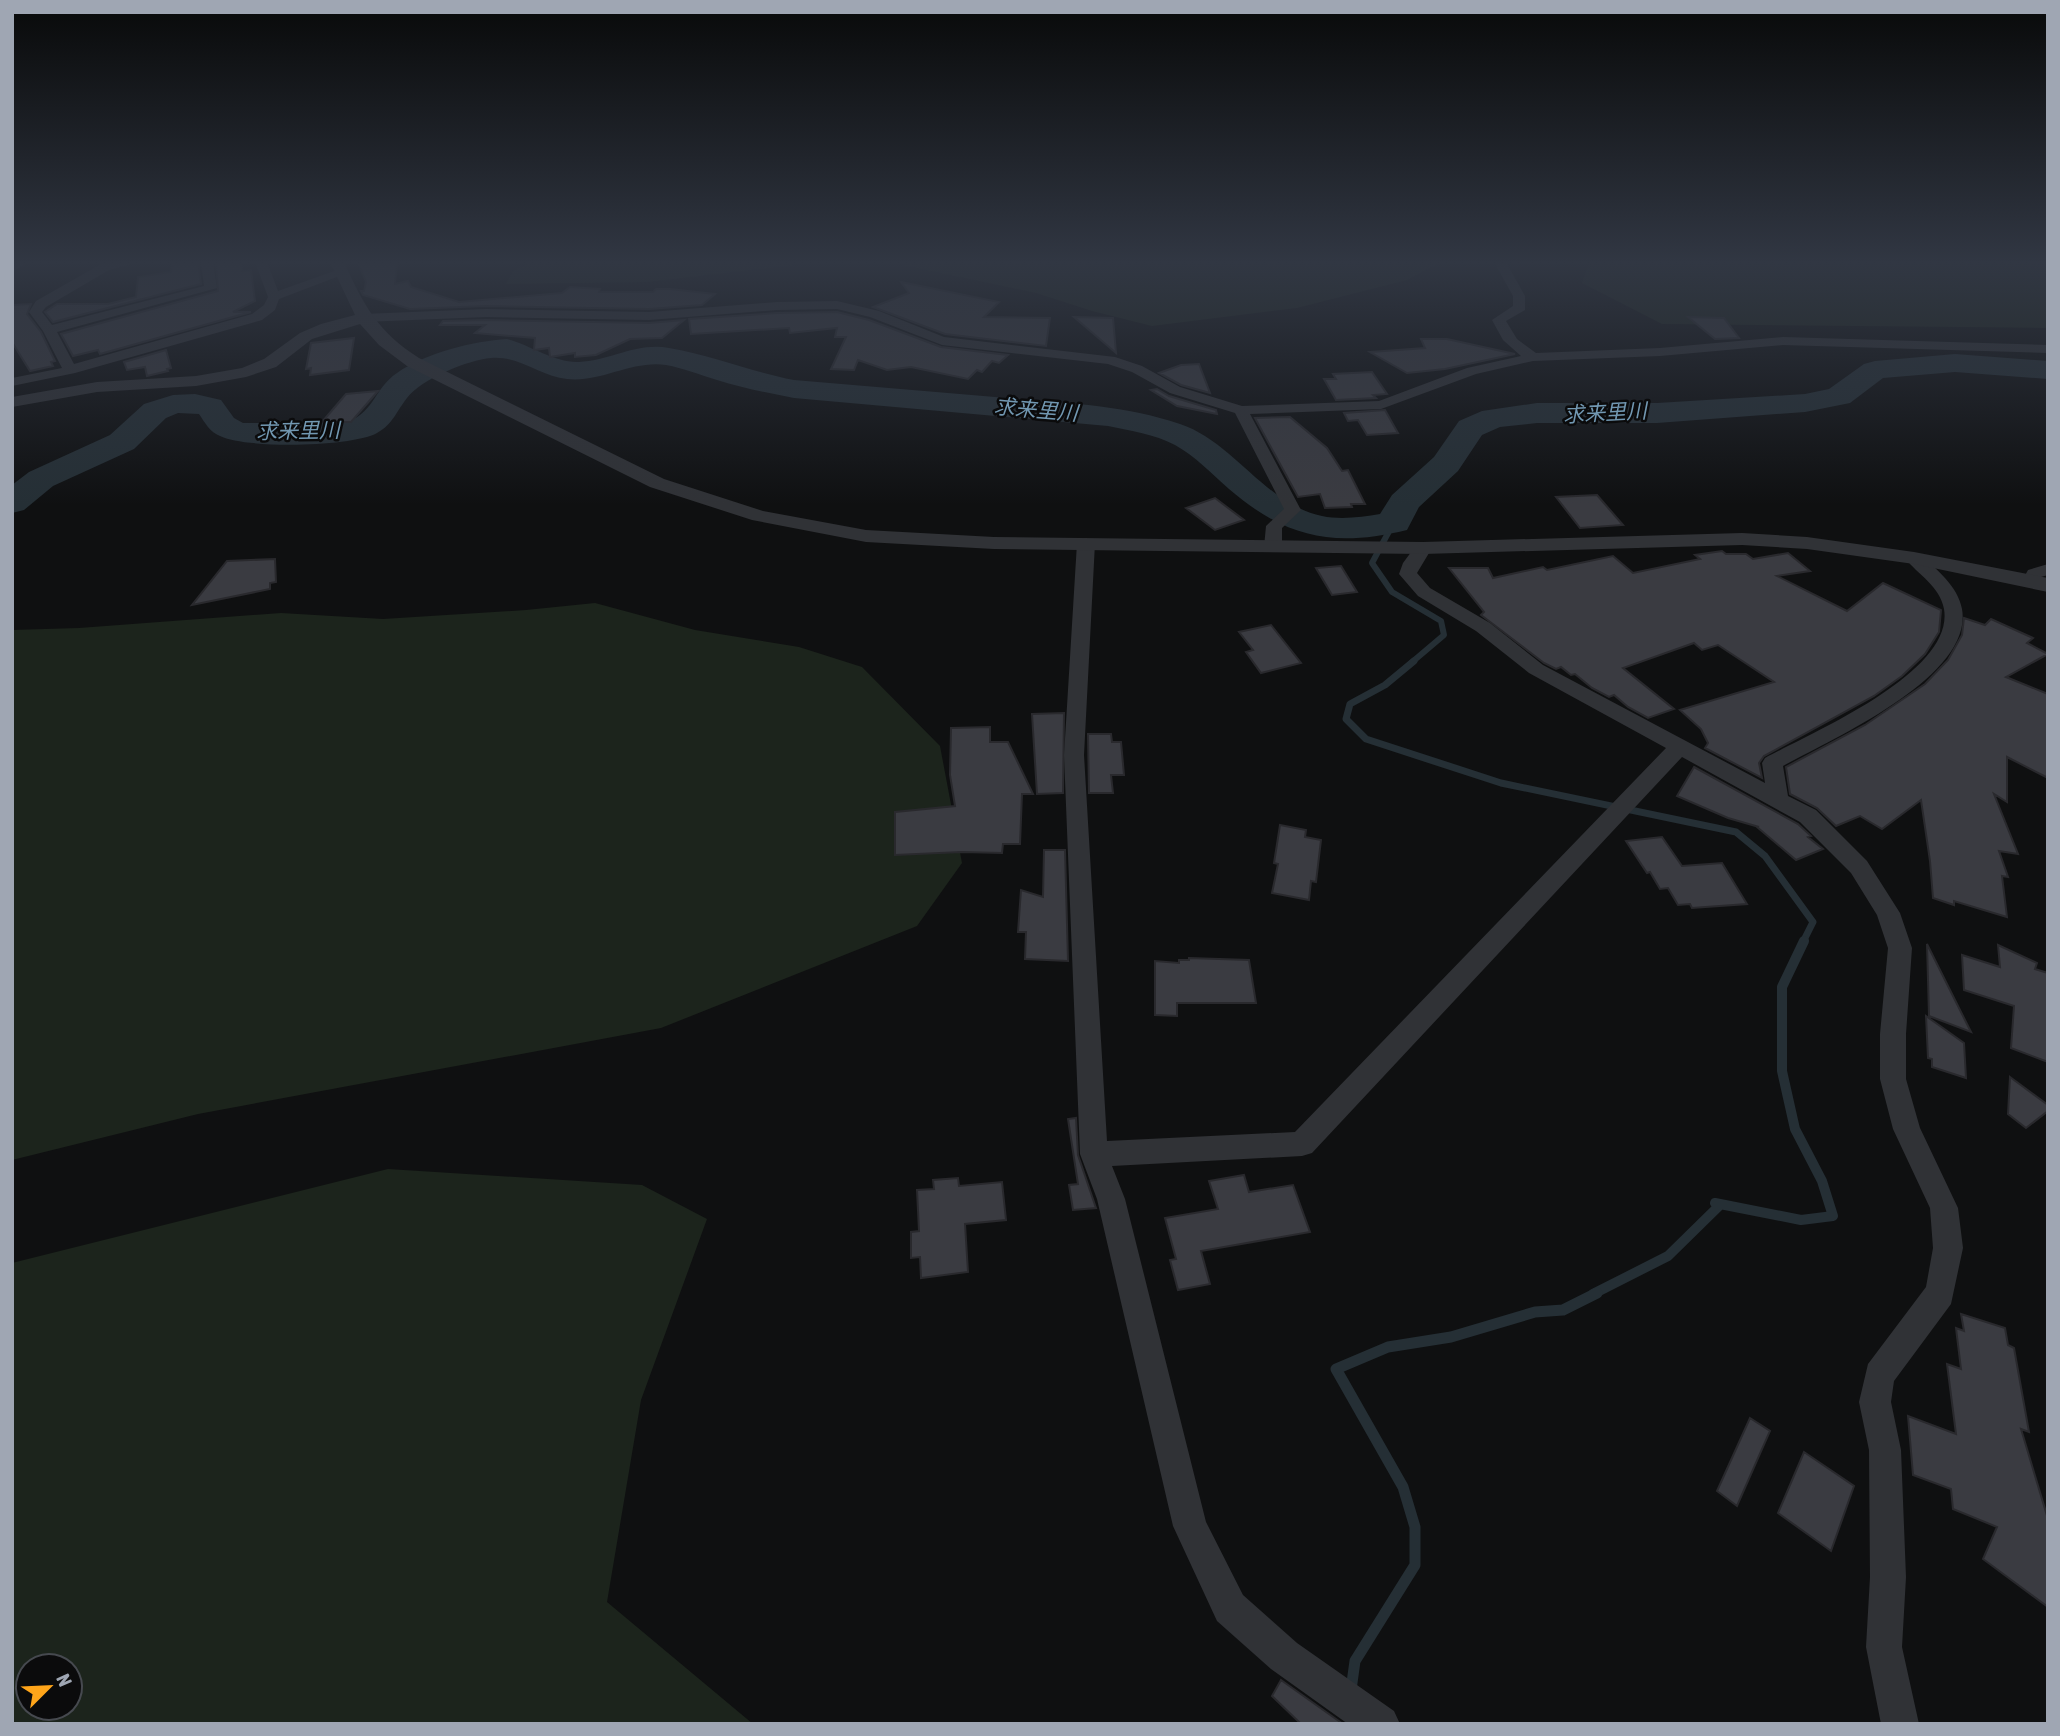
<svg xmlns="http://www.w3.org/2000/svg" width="2060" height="1736" viewBox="0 0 2060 1736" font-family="'Asap Condensed','Noto Sans JP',sans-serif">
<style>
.green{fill:#1c241c;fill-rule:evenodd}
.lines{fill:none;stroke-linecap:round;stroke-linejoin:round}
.stream-far3{stroke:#252f35;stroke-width:6}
.stream-far2{stroke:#252f35;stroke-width:7}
.stream-far1{stroke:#252f35;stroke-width:10}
.stream{stroke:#252f35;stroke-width:11}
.river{fill:#252f35;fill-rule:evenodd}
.building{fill:#3a3b41;stroke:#29292d;stroke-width:2}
.minor{fill:#303236;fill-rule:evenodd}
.tertiary{fill:#303236;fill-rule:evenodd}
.labels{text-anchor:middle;stroke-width:5;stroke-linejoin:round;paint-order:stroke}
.far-water-label{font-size:21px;font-style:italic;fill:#7298b2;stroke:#0b0b0c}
</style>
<rect width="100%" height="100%" fill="#0f1011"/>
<!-- green -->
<path class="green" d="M531 262H820L647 282 506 284 513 271Z
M889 262H1441L1407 280 1297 308 1152 326 1092 311 1036 293Z
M1589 262H2048V328L1662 324 1582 283Z
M595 603 695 630 799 647 862 667 940 746 962 863 917 926 661 1028 198 1114 12 1160V630L79 628 281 613 383 619 526 610Z
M388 1169 642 1185 707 1219 641 1400 607 1602 753 1724H12V1263ZM70 1666V1708H28V1666Z"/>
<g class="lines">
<!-- stream-far3 -->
<path class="stream-far3" d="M1394 522 1372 563 1392 592 1441 621 1444 635 1411 663"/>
<!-- stream-far2 -->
<path class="stream-far2" d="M1414 661 1385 685 1350 704 1346 719 1366 739 1501 783 1736 832 1765 856 1813 922 1803 942"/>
<!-- stream-far1 -->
<path class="stream-far1" d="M1593 1294 1668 1256 1720 1205 1715 1203 1801 1220 1833 1216 1822 1181 1795 1129 1782 1071V987L1804 941"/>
<!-- stream -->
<path class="stream" d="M1351 1690 1355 1661 1415 1565V1527L1403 1487 1336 1369 1388 1347 1451 1337 1535 1312 1563 1310 1597 1293"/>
<!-- river -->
<path class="river" d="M507 339C530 345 555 363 579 362 609 361 637 342 669 348 711 355 752 372 794 380 865 386 936 392 1007 398 1065 403 1124 405 1180 424 1234 442 1265 504 1322 516 1341 520 1362 517 1380 514L1392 495 1434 457 1459 421 1482 411 1537 403H1657L1805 394 1829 389 1864 364 1875 361 1955 354 2048 361V379L1955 372 1883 378 1850 403 1805 412 1657 423H1537L1500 427 1482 435 1458 471 1419 507 1407 530C1333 548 1286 538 1229 489 1211 473 1195 456 1175 445 1154 434 1131 431 1108 426L794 398C768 393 742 388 717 380 700 375 683 368 666 365 632 360 600 383 567 379 541 377 518 355 491 358 468 360 421 379 407 398 396 412 393 424 377 433 352 447 246 449 220 436 210 432 205 423 199 414L178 413 166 418 134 449 53 486 24 510 12 513V485L29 472 110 435 144 404 173 395 195 394 221 400 234 418 243 423H342C374 416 373 389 397 373 425 353 474 341 507 339Z"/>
</g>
<!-- building -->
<path class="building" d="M172 262H198L201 284 53 322 45 312 57 304H108L136 297 138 277 171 272Z
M216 262H241L242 271 251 270 255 301 233 312H251L100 354 98 350 73 356 61 334 218 291Z
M358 262H397L395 284 408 281 411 287 459 302 562 293 570 287 600 289 599 292H653L656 289H670L715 294 702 305 649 309 486 306 410 309 363 295 361 291H364L366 282Z
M901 282 999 302 984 317 1050 318 1046 346 945 334 873 307 909 293Z
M31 304 27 314 41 332 55 361 51 362 53 366 30 371 12 342V305Z
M837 312 869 320 941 347 1008 355 999 363 992 361 982 372 977 370 968 379 911 367 887 370 858 360 854 370 831 369 846 337H835L837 328 790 333 789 328 691 334 689 319 777 313Z
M1074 317 1113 318 1116 353Z
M1688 317 1724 318 1739 338 1715 339Z
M486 320 649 323 684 320 662 338 630 339 596 355 575 357V353L550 357 549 348 534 350 535 338 475 333 485 325H440L443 321Z
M354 338 349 370 310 375 311 368 306 369 311 343Z
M1421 339H1447L1515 354 1445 369 1407 373 1370 352 1425 348Z
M166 350 171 368 167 369 168 371 147 376 145 367 127 370 124 362Z
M1199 364 1210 393 1181 385 1159 373 1181 365Z
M1372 372 1387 394 1373 395 1376 398 1336 400 1324 379H1336L1333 374Z
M1157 389 1169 396 1216 410 1217 414 1177 406 1151 390Z
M378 391 351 422H322L346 394Z
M1385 410 1398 433 1367 435 1358 420 1348 421 1344 413Z
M1290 417 1327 448 1342 471 1348 470 1365 504H1351L1352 507 1325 508 1320 494 1298 497 1255 418Z
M1597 495 1623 525 1580 528 1556 497Z
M1215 498 1244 520 1215 530 1186 508Z
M1722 551 1726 554H1746L1753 559 1788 553 1810 571 1777 576 1847 611 1883 583 1941 610 1939 632 1925 654 1902 676 1874 696 1764 756 1759 763 1762 778 1705 748 1708 743 1701 729 1680 710 1774 682 1718 645 1702 650 1694 643 1623 668 1674 709 1648 718 1628 707 1614 695 1609 697 1592 688 1575 674 1571 675 1561 667 1556 669 1544 663 1481 615 1484 612 1449 568H1488L1493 578 1543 567 1547 570 1613 556 1633 573 1700 559 1695 555Z
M275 559 276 582 270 583V589L192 605 227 561Z
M1341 566 1357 592 1332 595 1316 568Z
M1964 618 1985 625 1991 619 2033 638 2027 643 2048 654 2006 677 2048 694V778L2007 757V802L1994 794 2018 854 1999 851 2008 877 2002 876 2007 917 1954 901V905L1933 898 1930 861 1921 800 1882 829 1860 816 1836 826 1817 808 1790 794 1786 767 1865 725 1925 684 1948 660 1962 635Z
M1271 625 1301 663 1261 673 1246 652 1253 650 1239 632Z
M1064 713 1063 793 1037 794 1032 714Z
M990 727V742H1008L1033 794H1022L1020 844H1003L1002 853 962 852 895 855V812L955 806 950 775 951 728Z
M1088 734H1111L1112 742H1121L1124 775H1111L1113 793H1089Z
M1694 767 1798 824 1811 836 1808 837 1823 849 1796 860 1757 827H1759L1728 818 1677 796Z
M1280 825 1306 830 1305 837 1321 840 1316 882 1311 881 1309 900 1272 893 1278 864 1274 863Z
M1662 837 1682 866 1722 863 1747 904 1692 908 1690 904 1678 905 1668 888 1660 889 1650 872 1647 873 1626 841Z
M1044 850H1065L1068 961 1025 959 1026 932H1018L1021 890 1043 897Z
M1927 944 1971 1032 1929 1016Z
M1998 945 2037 963 2035 969 2048 973V1062L2011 1048 2014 1006 1964 990 1962 955 2000 967Z
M1189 958 1249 960 1256 1003H1177V1016L1155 1015V961L1179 963V960H1189Z
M1926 1016 1964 1043 1966 1078 1932 1067V1059L1928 1058Z
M2010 1077 2048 1105V1111L2026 1128 2008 1114Z
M1076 1118 1078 1155 1096 1208 1073 1210 1069 1185 1078 1184 1068 1119Z
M1244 1175 1249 1192 1293 1185 1310 1232 1201 1251 1210 1284 1178 1290 1170 1260 1176 1259 1165 1218 1218 1209 1209 1181Z
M958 1178 959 1186 1002 1182 1006 1220 965 1224 968 1272 921 1278 920 1257 911 1258V1232L919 1231 917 1190 934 1189 933 1180Z
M1961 1314 2005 1328 2008 1345 2014 1348 2029 1432 2021 1429 2048 1519V1607L1983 1559 1997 1527 1953 1509 1951 1489 1913 1475 1908 1416 1956 1434 1947 1364 1961 1369 1956 1328 1964 1331Z
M1750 1418 1770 1431 1737 1506 1717 1491Z
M1804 1452 1854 1486 1831 1551 1778 1513Z
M1281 1680 1343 1724H1301L1272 1696Z"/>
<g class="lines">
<!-- minor -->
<path class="minor" d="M29 262 12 272V263Z
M112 262H139L109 270 46 307 42 312 52 325 204 286 201 262H213L217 288 57 332 74 364 252 314 264 305 268 297 255 262H267L278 291 337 270 347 273 279 299 275 310 262 320 75 373 12 386V378L62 368 43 331 29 312 36 301 101 264Z
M1494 262H1506L1525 296V310L1506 321 1517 339 1536 353 1660 348 1783 337 2048 345V353L1783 345 1660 356 1533 361 1476 374 1381 409 1250 414 1301 510 1282 528V547L1273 552 1264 547 1266 526 1284 509 1235 413 1170 393 1132 372 1108 364 942 345 870 317 837 309 777 310 649 320 486 317 363 322 356 318 363 314 486 309 649 312 777 302 837 301 879 311 944 337 1115 357 1142 366 1180 387 1242 406 1379 401 1467 368 1521 356 1503 340 1492 320 1513 306V296Z
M1086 538 1095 543 1084 755 1107 1141 1295 1132 1666 748 1529 673 1476 631 1418 596 1399 574 1403 563 1417 544H1429L1432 548 1417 573 1430 588 1490 623 1543 665 1765 783 1762 763 1765 758C1810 733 1955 673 1944 609 1940 586 1918 575 1905 558L1908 554H1920C1936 569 1958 586 1962 609 1974 677 1831 739 1783 766L1788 796 1816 810 1867 861 1900 913 1912 948 1906 1034V1079L1920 1128 1958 1208 1963 1248 1951 1304 1894 1381 1891 1402 1901 1450 1906 1577 1902 1647 1919 1724H1881L1866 1647 1870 1577 1869 1450 1859 1402 1868 1364 1926 1287 1933 1248 1930 1208 1893 1129 1880 1079V1034L1888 948 1877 915 1851 873 1800 822 1682 757 1312 1153 1302 1156 1112 1166 1125 1199 1206 1522 1243 1595 1297 1643 1394 1711 1400 1724H1348L1271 1669 1217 1621 1173 1526 1097 1199 1080 1154 1064 755 1077 543Z
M2048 564V575L2041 577 2037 585H2025L2022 581 2028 570Z"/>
<!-- tertiary -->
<path class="tertiary" d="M330 262H344C364 306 378 332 419 358L664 479 763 511 866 530 994 537 1423 542 1742 533 1807 537 1914 552 2048 578V592L1914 564 1807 549 1742 545 1423 554 994 549 866 542 752 520 650 487 407 366 379 345 360 324 312 339 276 367 246 377 196 386 97 392 12 407V397L97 382 196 376 242 368 264 359 300 333 321 324 355 315Z"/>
</g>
<!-- sky -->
<linearGradient id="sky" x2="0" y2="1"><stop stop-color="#080909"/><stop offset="0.52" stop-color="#313743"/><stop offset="1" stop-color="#313743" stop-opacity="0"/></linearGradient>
<rect width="2060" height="505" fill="url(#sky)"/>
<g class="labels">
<!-- far-water labels -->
<g class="far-water-label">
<text transform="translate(1036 410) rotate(5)" y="7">求来里川</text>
<text transform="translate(1605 413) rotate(-3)" y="7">求来里川</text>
<text transform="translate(298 431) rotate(-1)" y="7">求来里川</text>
</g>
</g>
<!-- border -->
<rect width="2060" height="1736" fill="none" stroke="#9fa6b3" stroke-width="28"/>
<!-- north arrow -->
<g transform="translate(49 1687) rotate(66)"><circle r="33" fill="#0b0b0c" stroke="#46494f" stroke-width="2"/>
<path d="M0-5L12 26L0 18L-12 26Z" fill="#ffa51a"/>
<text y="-10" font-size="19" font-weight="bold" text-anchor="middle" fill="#9fa6b3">N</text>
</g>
</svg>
